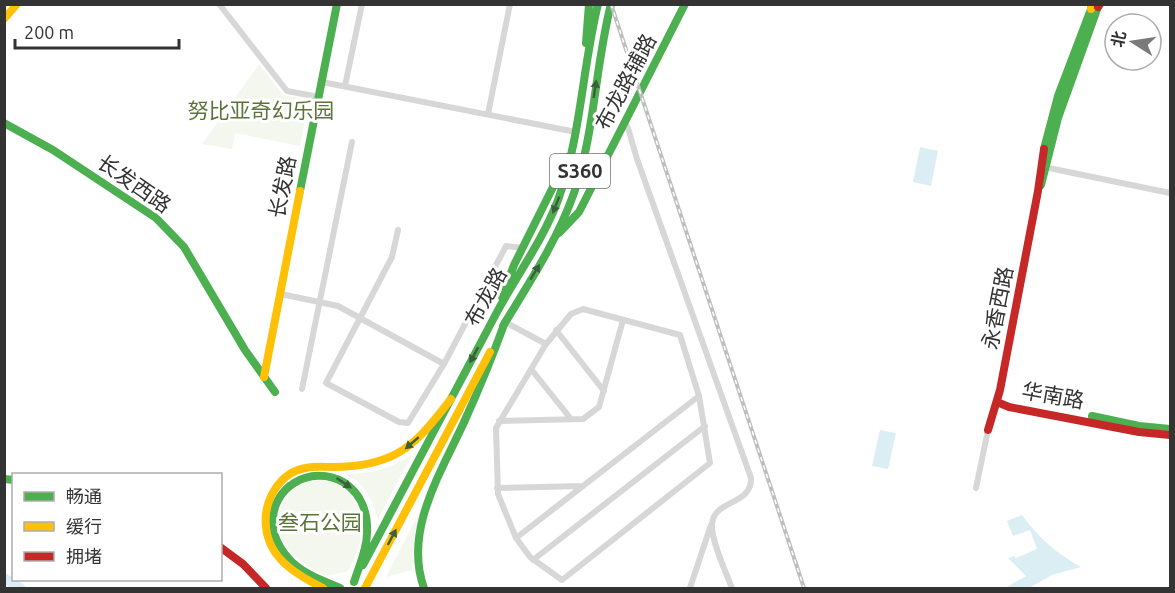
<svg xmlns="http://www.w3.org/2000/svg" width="1175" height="593" viewBox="0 0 1175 593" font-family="Ubuntu,'Noto Sans SC',sans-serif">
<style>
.green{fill:#f3f7ee}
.water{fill:#dbeef4}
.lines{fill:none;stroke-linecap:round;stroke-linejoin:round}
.river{stroke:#dbeef4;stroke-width:10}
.street{stroke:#d7d7d7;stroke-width:6}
.fast{stroke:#4caf50;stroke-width:8}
.slow{stroke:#ffc107;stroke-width:8}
.jam{stroke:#c62828;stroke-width:8}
.rail-casing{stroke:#bebebe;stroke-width:4}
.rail{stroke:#fff;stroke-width:1.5;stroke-dasharray:4.5;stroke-linecap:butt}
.oneway{fill:#3c5e3d}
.labels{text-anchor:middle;stroke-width:6;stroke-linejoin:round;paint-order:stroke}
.shield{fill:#fff;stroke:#707070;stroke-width:1.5}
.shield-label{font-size:20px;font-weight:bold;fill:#333}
.street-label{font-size:21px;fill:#333;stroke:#fff}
.park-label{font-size:21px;fill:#5b733b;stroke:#fff}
</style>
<rect width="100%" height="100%" fill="#fff"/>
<!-- green -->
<path class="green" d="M259 64 283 95 309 100 300 146 235 133 232 149 202 144Z
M412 455 378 519C372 499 365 483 345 474 371 474 390 469 412 455Z
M320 480C350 482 364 508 361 536 360 548 353 560 348 571L326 576C297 561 263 537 285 501 293 487 304 482 320 480Z
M422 507 415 533 412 570 386 577Z"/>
<!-- water -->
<path class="water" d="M920 147 938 151 931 186 913 182Z
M880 430 896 433 888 469 872 466Z
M1022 515C1038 537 1057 554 1081 567L1052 575 1029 588H1005L1026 576 1008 558 1014 556 1016 558 1037 549 1030 530 1013 536 1007 521Z"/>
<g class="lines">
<!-- river -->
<path class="river" d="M4 578 20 588"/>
<!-- street -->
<path class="street" d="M219 4 287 91 319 97
M322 82 576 132
M345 86 362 4
M488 114 510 4
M624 122 628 128 637 159 751 478C752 506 713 499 712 525 711 540 726 573 732 588
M1044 167 1170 193
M398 230 392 257 326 383 399 422 408 423 444 364 506 246 523 248
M281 294 338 306 444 364
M583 309 680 335 699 396 710 463 562 580 530 557 516 538 498 494 496 428 546 344 571 314Z
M505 322 546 344
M556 330 604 391
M531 369 571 419
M302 389 352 142
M499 421 583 419 599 407 623 320
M497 488 583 486
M976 488 988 430
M516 538 699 396
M533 560 705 426
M690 588 711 525"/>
<!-- fast -->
<path class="fast" d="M586 43 589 4
M4 123 53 150 156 218 184 247 245 350 275 392
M1044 149 1058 96 1093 4
M1041 185 1058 118 1099 4
M300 191 337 4
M559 233 579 212 685 4
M502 297 514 265 568 157
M503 326C529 283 557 241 574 193 595 132 595 66 611 4
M1092 416 1139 426 1170 429
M4 479 14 480
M363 565C408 481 452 396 497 312 517 275 543 240 558 200 581 137 582 69 598 4
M340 588C324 581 304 574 292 562 282 552 274 539 273 525 270 487 311 464 343 482 361 493 368 512 367 533 367 550 359 566 354 582
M424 588C403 530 442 471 465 420 480 387 493 355 505 322"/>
<!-- slow -->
<path class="slow" d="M1091 4V9
M4 19 17 4
M264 377 300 191
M323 588C297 575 269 559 266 527 263 502 279 472 306 468 315 466 324 467 333 467 354 467 377 464 396 454 419 442 435 419 451 399
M365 588 490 352"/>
<!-- jam -->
<path class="jam" d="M1098 7 1100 4
M997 402 1009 407 1139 432 1170 435
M988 430 1000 390 1038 191 1044 149
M220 547 243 564 266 588"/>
<defs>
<path id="rail" d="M611 4 804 588"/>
</defs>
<!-- rail casing -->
<use href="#rail" class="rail-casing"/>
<!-- rail -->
<use href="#rail" class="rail"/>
</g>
<!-- one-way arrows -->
<defs><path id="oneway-solid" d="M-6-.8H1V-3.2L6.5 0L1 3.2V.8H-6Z" transform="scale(1.5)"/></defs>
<g class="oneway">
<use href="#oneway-solid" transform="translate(595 89) rotate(-81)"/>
<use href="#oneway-solid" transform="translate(556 205) rotate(111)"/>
<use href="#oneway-solid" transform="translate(535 272) rotate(-59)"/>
<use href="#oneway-solid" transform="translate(474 355) rotate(118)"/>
<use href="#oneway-solid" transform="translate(412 443) rotate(139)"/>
<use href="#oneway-solid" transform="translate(344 483) rotate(34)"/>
<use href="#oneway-solid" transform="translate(392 537) rotate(-62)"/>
</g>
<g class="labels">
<!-- shield labels -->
<rect class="shield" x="550" y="154" width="60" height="34" rx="4.5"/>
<g class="shield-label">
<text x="580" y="178">S360</text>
</g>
<!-- street labels -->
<g class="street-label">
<text transform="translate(626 82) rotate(-62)" y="7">布龙路辅路</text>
<text transform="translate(134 184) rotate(35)" y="7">长发西路</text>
<text transform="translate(283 187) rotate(-79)" y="7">长发路</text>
<text transform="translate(486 297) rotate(-61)" y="7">布龙路</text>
<text transform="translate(998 308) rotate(-79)" y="7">永香西路</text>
<text transform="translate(1053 396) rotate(10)" y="7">华南路</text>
</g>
<!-- park labels -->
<g class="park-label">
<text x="261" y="118">努比亚奇幻乐园</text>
<text x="320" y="530">叁石公园</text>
</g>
</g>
<!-- border -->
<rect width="1175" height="593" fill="none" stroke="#333333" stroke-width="12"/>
<!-- legend -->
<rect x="12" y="473" width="210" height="108" fill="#ffffff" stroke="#adadad" stroke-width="1.5"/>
<rect x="24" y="492" width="30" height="9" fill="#4caf50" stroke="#adadad" stroke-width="1.5"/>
<text x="66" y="503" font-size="18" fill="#333333">畅通</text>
<rect x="24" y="522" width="30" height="9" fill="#ffc107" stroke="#adadad" stroke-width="1.5"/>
<text x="66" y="533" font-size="18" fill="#333333">缓行</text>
<rect x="24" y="552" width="30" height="9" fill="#c62828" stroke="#adadad" stroke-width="1.5"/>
<text x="66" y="563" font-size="18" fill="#333333">拥堵</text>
<!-- north arrow -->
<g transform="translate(1133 42) rotate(282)"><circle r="28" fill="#ffffff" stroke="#adadad" stroke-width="1.5"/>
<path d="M0-4.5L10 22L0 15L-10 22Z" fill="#7a7a7a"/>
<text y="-9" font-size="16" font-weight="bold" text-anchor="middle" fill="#333333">北</text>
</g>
<!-- scale -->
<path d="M15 39v9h164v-9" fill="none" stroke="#333333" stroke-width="3"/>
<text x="24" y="39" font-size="18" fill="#333333" stroke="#ffffff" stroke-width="4.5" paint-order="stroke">200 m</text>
</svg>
